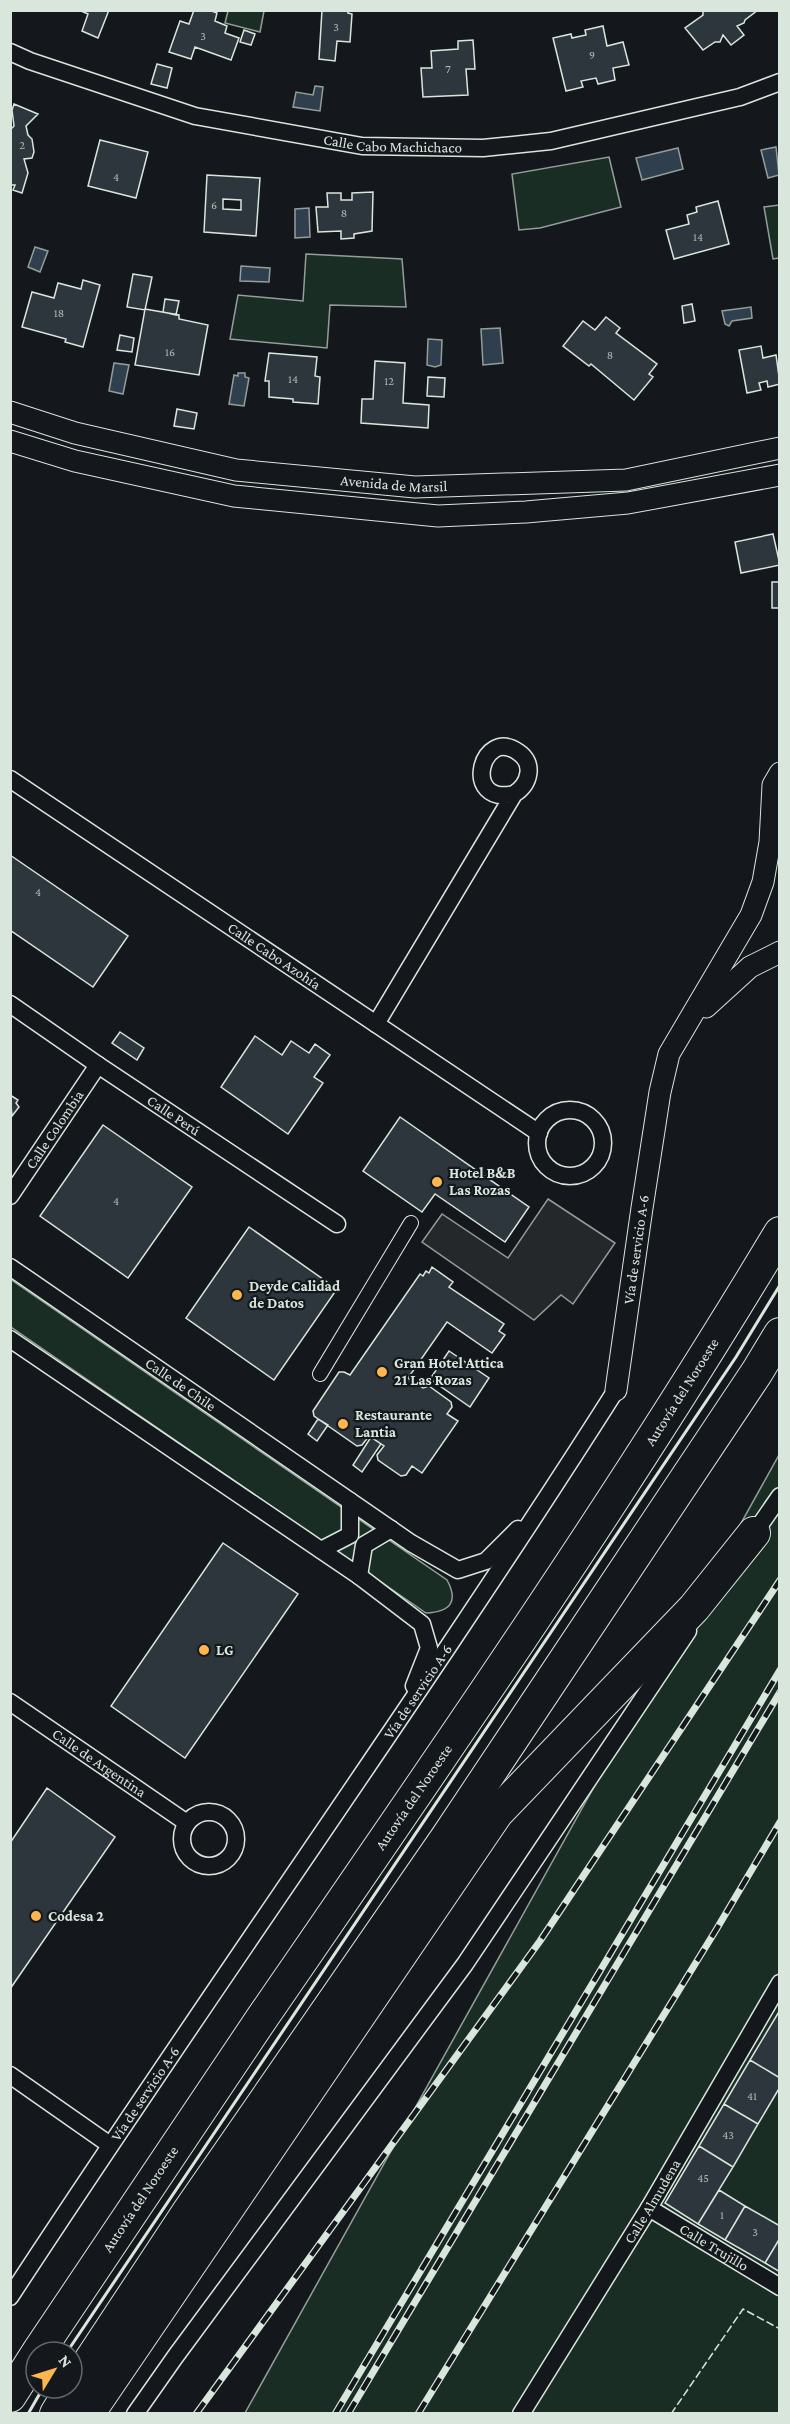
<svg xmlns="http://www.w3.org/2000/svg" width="790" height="2424" viewBox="0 0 790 2424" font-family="'Crimson Pro',serif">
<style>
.green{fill:#1a2d24;stroke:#939e99;stroke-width:1.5}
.parking{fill:#24282b;stroke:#939e99;stroke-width:1.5}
.water{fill:#2f3f4d;stroke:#939e99;stroke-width:1.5}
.building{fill:#2c363c;stroke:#d8e6dc;stroke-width:1.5;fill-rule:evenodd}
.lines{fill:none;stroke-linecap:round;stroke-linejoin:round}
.pedestrian-casing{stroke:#d8e6dc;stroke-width:16}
.minor-casing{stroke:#d8e6dc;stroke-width:19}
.tertiary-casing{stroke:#d8e6dc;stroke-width:23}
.motorway-casing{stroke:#d8e6dc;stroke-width:34}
.pedestrian{stroke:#14181c;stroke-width:14}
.minor{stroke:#14181c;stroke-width:16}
.tertiary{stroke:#14181c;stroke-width:21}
.motorway{stroke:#14181c;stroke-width:32}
.rail-casing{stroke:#d8e6dc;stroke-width:7}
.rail{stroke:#14181c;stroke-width:4.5;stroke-dasharray:14;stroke-linecap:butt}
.fence{stroke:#d8e6dc;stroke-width:1.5;stroke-dasharray:8 3;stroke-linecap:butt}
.wall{stroke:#d8e6dc;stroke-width:3}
.poi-dot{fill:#ffb74d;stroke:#14181c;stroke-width:2}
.labels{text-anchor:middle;stroke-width:4.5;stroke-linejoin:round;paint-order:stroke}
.number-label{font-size:12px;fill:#adbab4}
.street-label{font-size:15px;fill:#d8e6dc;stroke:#14181c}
.poi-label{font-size:15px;font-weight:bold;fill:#d8e6dc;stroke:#14181c;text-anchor:start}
</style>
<rect width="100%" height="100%" fill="#14181c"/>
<!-- green -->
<path class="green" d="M228 11H264L260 32 225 23Z
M609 157 621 207 540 228 519 230 512 174Z
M779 205V258L773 259 764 207Z
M306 254 402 259 406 307 330 305 327 348 230 339 238 295 303 301Z
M10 1279 447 1580C459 1602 450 1612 426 1613L11 1327Z
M779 1455V2413H245Z"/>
<!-- parking -->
<path class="parking" d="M548 1199 615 1243 573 1304 561 1295 534 1320 422 1242 442 1214 508 1258Z"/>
<!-- water -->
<path class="water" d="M315 86 323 87 320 111 293 107 296 92 313 95Z
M776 147 779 175 768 178 761 150Z
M678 148 683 169 642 180 636 158Z
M309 208 310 237 295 238V209Z
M35 247 48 251 40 272 28 267Z
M241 266 270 268 269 282 240 281Z
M751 307 752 318 732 321 729 326 725 324 722 311Z
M500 328 503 363 483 365 481 329Z
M428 339 442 340 441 365 435 367 427 365Z
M114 363 129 365 123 394 109 391Z
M238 373H245V377L249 378 244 406 229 404 234 375 238 376Z"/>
<!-- building -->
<path class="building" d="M79 10H109L98 38 82 31 88 14Z
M194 10H209L217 13 215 21 227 26 225 33 239 38 231 60 195 47 191 59 169 52 180 21 189 24Z
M322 10H347L348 13 352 14 350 42 337 41 335 61 319 59Z
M703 10H758L745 20 744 23 737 26 744 35 731 45 723 35 720 42H715L703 50 685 28 703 15Z
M603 26 607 46 623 42 629 65 613 68 615 80 598 84 596 78 581 81 583 87 566 91 553 38 571 34 572 38 586 35 585 30Z
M244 30 255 34 251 45 240 42Z
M473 40 475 69H466L468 95 423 97 421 68H432L431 51 458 49V41Z
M157 64 172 68 167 88 151 84Z
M14 104 38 114 26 126 28 135 32 139 34 152 32 158 24 159 28 173 22 193 13 190 15 185H10V130L14 126 12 110Z
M100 140 148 152 136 198 88 186Z
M207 175 260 178 256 236 204 232ZM223 199 241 200V210L223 209Z
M373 192 372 231 354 234V238L341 239V231L318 232 316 207H328L327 193H341V200H352V193Z
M718 201 729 244 674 259 666 230 689 224 687 215 697 212 696 207Z
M133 274 152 277 145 310 127 307Z
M83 280 100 285 83 347 65 342 66 339 22 327 32 292 54 298 58 283 81 289Z
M165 299 179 301 176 315 163 312Z
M692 304 695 321 684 323 682 306Z
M145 309 179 315V319L208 325 199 375 135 365Z
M606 317 620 328 616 333 657 364 649 374 653 377 634 400 591 364 589 366 563 346 583 321 595 330Z
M120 335 134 338 132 352 117 350Z
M761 346 763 358 776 355 780 384 768 387 767 381 759 383 761 390 747 393 739 350Z
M269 353 317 357 315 376 320 377 318 404 293 402V399L269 397V381H265Z
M375 361 405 363 403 403 429 405 428 428 361 423 362 399H373Z
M428 377 445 378 444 397 427 396Z
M177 409 197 413 194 429 174 426Z
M773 534 780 565 741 573 735 542Z
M772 582H780V608H772Z
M10 855 128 936 93 987 10 930Z
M120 1032 144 1048 137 1060 112 1043Z
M255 1036 282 1055 291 1041 309 1053 315 1044 330 1055 314 1077 323 1083 288 1134 221 1087Z
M10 1095 18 1100 16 1103 19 1107 12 1116Z
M400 1117 529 1207 505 1242 435 1194 422 1212 363 1171Z
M103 1125 192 1187 128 1278 40 1216Z
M249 1227 337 1289 274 1380 186 1318Z
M432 1267 453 1282 449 1287 504 1324 499 1331 505 1335 492 1353 447 1322 408 1378 423 1388 429 1386 451 1402 452 1407 447 1414 458 1421 422 1473 412 1466 406 1475 401 1476 378 1460 377 1455 384 1446 369 1436 362 1445 357 1446 314 1416 313 1411 339 1372H344L350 1375 420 1274 423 1276 426 1271 429 1273Z
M449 1351 489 1378 470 1407 430 1379Z
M318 1419 328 1425 317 1441 308 1434Z
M371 1437 381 1444 362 1472 353 1465Z
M223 1543 298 1594 185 1758 111 1706Z
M47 1788 115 1837 10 1989V1843Z
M780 2010V2078L750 2060Z
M750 2060 780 2078V2087L758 2124 724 2104Z
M724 2104 758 2124 733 2167 699 2146Z
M699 2146 733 2167 698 2224 665 2203Z
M719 2190 745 2206 725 2240 698 2224Z
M745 2206 780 2226V2238L765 2263 725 2240Z
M780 2238V2272L765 2263Z"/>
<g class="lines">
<defs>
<path id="pedestrian" d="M320 1374 411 1223"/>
<g id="minor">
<path id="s1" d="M10 52 30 61 195 116 362 146 483 148 551 141 740 97 780 82"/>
<path id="s2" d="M10 779 539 1133"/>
<path id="s3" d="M10 1004 98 1065 337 1224"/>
<path d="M376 1024 514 794C530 784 535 763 518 752 481 726 461 806 514 794"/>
<circle cx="570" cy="1143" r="33"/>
<path id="s4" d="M10 1196 98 1065"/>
<path id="s5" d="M10 1267 411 1543 458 1570 486 1561 518 1529"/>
<path d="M10 1339 359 1576 422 1624 429 1648 414 1686"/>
<path d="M751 1538 780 1496"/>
<path d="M321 1550 350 1535V1501"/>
<path d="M359 1576 364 1545 391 1529"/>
<path id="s6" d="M10 1702 187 1823"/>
<circle cx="209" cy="1839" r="27"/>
<path d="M10 2075 110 2145"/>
<path id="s7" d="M649 2208 780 2287"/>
<path id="s8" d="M10 2297C209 1992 421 1697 616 1390"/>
<path d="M135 2414 175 2357 465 1964 688 1631"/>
<path id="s9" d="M521 2414 649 2208 780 1983"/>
</g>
<g id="tertiary">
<path id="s10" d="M10 412 75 433 236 470 415 487 626 480 780 448"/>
<path d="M10 441 75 461 234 496 438 516 526 512 628 503 780 475"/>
<path d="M706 1007 750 967 780 952"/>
<path id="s11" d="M616 1390 642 1208 660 1092 669 1054 751 915 763 882 770 842 773 785 780 773"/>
</g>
<g id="motorway">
<path id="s12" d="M38 2352C112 2242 185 2131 260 2021 438 1762 618 1503 780 1233"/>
<path d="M72 2388 188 2212 447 1837 757 1372 780 1334"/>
<path d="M10 2396 36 2355"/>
<path d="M56 2414 72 2388"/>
<path d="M88 2414 497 1813 694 1608 754 1533"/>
</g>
</defs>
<!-- pedestrian casing -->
<use href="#pedestrian" class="pedestrian-casing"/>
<!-- minor casing -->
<use href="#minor" class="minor-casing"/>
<!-- tertiary casing -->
<use href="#tertiary" class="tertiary-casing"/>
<!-- motorway casing -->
<use href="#motorway" class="motorway-casing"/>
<!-- pedestrian -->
<use href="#pedestrian" class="pedestrian"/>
<!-- minor -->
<use href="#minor" class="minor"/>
<!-- tertiary -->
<use href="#tertiary" class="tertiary"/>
<!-- motorway -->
<use href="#motorway" class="motorway"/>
<defs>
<path id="rail" d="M196 2414 540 1941 780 1580
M335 2414 780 1670
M348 2414 780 1692
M418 2414 716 1930 780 1822"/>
</defs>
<!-- rail casing -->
<use href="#rail" class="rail-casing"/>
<!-- rail -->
<use href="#rail" class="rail"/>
<!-- fence -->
<path class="fence" d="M671 2414 743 2309 780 2329"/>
<!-- wall -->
<path class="wall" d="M67 2352 736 1357 780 1285
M28 2414 43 2388"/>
</g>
<!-- markers -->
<g class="poi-dot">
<circle cx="437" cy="1182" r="6"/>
<circle cx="237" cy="1295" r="6"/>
<circle cx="382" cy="1372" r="6"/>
<circle cx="343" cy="1424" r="6"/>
<circle cx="204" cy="1650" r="6"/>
<circle cx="36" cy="1916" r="6"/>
</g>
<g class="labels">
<!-- number labels -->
<g class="number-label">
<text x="336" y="31">3</text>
<text x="203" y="40">3</text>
<text x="592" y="59">9</text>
<text x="448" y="73">7</text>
<text x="22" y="149">2</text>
<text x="116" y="181">4</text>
<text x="214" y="209">6</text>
<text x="344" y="217">8</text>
<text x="698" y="241">14</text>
<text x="59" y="317">18</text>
<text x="170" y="356">16</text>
<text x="610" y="359">8</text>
<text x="293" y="383">14</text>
<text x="389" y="385">12</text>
<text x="38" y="896">4</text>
<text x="116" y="1205">4</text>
<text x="752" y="2100">41</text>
<text x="728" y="2139">43</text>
<text x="703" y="2182">45</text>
<text x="722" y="2219">1</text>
<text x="755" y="2236">3</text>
</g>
<!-- street labels -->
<g class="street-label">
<text dy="5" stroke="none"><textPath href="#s1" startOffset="396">Calle Cabo Machichaco</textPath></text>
<text dy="5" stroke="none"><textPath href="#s10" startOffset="392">Avenida de Marsil</textPath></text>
<text dy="5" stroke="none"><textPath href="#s2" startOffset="318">Calle Cabo Azohía</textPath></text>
<text dy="5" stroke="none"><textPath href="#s3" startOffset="198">Calle Perú</textPath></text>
<text dy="5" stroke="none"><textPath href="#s4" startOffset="80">Calle Colombia</textPath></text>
<text dy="5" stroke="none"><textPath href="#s11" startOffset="142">Vía de servicio A-6</textPath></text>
<text dy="5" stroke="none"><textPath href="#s5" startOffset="207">Calle de Chile</textPath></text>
<text dy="5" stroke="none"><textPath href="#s12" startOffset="1156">Autovía del Noroeste</textPath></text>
<text dy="5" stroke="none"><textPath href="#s8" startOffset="730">Vía de servicio A-6</textPath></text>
<text dy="5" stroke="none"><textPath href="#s6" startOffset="108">Calle de Argentina</textPath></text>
<text dy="5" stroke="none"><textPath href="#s12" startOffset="670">Autovía del Noroeste</textPath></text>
<text dy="5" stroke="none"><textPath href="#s8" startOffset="244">Vía de servicio A-6</textPath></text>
<text dy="5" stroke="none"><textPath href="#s12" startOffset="184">Autovía del Noroeste</textPath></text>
<text dy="5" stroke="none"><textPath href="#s9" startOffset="250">Calle Almudena</textPath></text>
<text dy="5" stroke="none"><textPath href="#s7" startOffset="76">Calle Trujillo</textPath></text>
</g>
<!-- poi labels -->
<g class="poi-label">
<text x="449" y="1178">Hotel B&amp;B<tspan x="449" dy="17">Las Rozas</tspan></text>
<text x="249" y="1291">Deyde Calidad<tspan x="249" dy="17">de Datos</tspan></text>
<text x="394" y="1368">Gran Hotel Attica<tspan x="394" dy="17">21 Las Rozas</tspan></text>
<text x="355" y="1420">Restaurante<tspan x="355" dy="17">Lantia</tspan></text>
<text x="216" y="1655">LG</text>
<text x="48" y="1921">Codesa 2</text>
</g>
</g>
<!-- border -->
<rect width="790" height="2424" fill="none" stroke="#d8e6dc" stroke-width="24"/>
<!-- north arrow -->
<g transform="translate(54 2370) rotate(52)"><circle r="28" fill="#14181c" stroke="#626a69" stroke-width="1.5"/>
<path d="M0-4.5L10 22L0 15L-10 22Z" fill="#ffb74d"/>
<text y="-9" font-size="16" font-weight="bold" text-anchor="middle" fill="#d8e6dc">N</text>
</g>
</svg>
